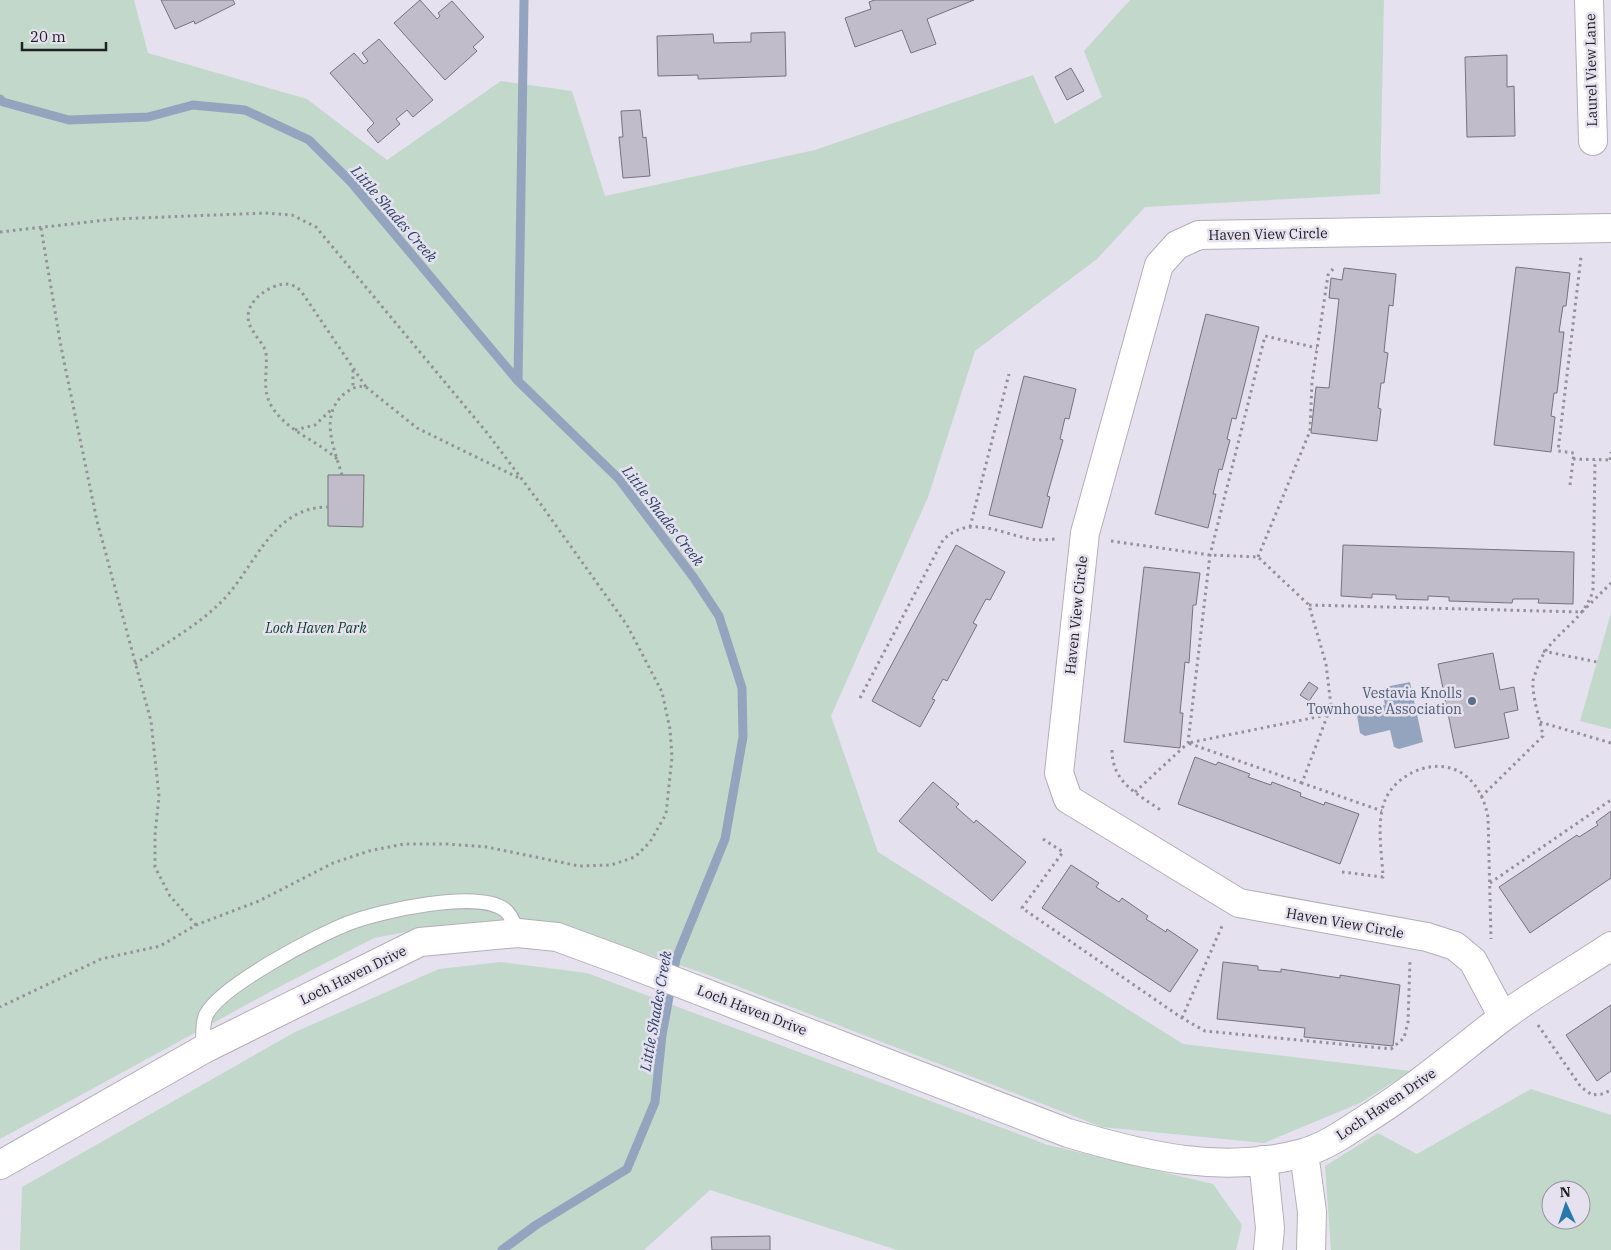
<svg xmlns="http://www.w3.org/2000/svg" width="1611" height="1250" viewBox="0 0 1611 1250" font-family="'IBM Plex Serif',serif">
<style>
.green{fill:#c2d8ca;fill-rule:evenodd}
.water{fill:#95a4be}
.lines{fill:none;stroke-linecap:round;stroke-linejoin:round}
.stream{stroke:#95a4be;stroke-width:9}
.building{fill:#c1bcc9;stroke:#76727e}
.lane-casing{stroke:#b3aeba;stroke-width:16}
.street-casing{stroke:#b3aeba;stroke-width:30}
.path{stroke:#95919b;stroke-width:3;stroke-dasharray:2.5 4;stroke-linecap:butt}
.lane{stroke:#fff;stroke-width:14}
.street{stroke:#fff;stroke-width:28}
.service-dot{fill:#5c6f8a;stroke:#e6e1ee;stroke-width:2}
.labels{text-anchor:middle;stroke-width:5;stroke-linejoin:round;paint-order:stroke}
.street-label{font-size:14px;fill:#222025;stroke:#e6e1ee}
.park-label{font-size:14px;font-style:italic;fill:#0a4128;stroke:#e6e1ee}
.service-label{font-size:14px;fill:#4e5e75;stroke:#e6e1ee;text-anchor:end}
.water-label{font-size:15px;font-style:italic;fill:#2c4268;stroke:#e6e1ee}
</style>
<rect width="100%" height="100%" fill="#e6e1ee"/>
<!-- green -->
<path class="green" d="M0 0H134L148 53 307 99 387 160 501 81 572 91 605 196 815 150 1033 75 1055 124 1102 97 1084 51 1130 0H1384L1380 194 1145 207 1097 259 975 351 928 497 831 716 878 852 1183 1044 1411 1071 1360 1103 1264 1143 1102 1127 703 973 605 940 542 922 449 924 374 938 281 986 0 1139Z
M1611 613V729L1580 721Z
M501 962 587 973 1048 1145 1213 1184 1242 1225 1236 1250H897L710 1190 644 1250H20L22 1187 295 1032 439 969Z
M1531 1089 1611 1115V1250H1331L1325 1166 1378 1133 1417 1154ZM1551 1190H1581V1220H1551Z"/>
<!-- water -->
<path class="water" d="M1410 682 1423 742 1399 749 1394 747 1390 730 1365 736 1360 733 1357 715 1360 711 1385 705 1382 690 1385 687Z"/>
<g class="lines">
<!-- stream -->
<path class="stream" d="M0 99 3 102 69 120 148 117 193 105 245 110 309 140 351 182 518 381 619 479 694 578 719 616 742 688 743 737 725 839 676 959 662 1035 655 1102 627 1169 536 1225 502 1250
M518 381 524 0"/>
</g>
<!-- building -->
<path class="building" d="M161 0H233L235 4 195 24 194 21 175 29Z
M420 0 437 19 440 16 438 13 452 1 484 37 473 47 477 51 445 80 394 23Z
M875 0H974L927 19 936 44 911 53 902 30 855 47 845 18 871 9 869 2Z
M785 32 786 76 698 79V75L658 76 657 36 713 34 714 43 751 42V33Z
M379 39 433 100 413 117 407 110 396 119 400 124 378 143 367 130 374 123 330 73 354 53 364 64 368 61 362 53Z
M1507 55V87L1514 86 1515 136 1467 137 1465 57Z
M1071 68 1084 91 1067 100 1055 77Z
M640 110 643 138 646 137 650 176 623 178 619 137H623L621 111Z
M1516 267 1570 273 1566 306H1563L1559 332H1564L1557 393H1554L1551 416 1555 417 1551 452 1494 445Z
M1344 268 1396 274 1393 306 1389 305 1384 352 1388 353 1384 383H1381L1378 408 1381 409 1377 441 1311 433 1316 387 1329 388 1339 299 1329 298 1331 278 1342 280Z
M1206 314 1259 327 1236 419 1232 418 1227 439 1230 440 1222 470 1219 469 1213 494H1216L1208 528 1155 514Z
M1024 376 1076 389 1069 419 1065 418 1060 439 1063 440 1047 496 1050 497 1042 528 989 515Z
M328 475H364L363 527 328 526Z
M956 545 1005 572 990 600 986 599 973 623 977 625 947 681 943 679 932 699 935 700 920 727 872 701Z
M1343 545 1574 552 1573 604 1538 603 1539 599H1513L1512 603 1449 601V597L1428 596V600L1396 599V595L1372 594V598L1341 596Z
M1144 567 1200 573 1196 605H1193L1189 663 1185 662 1180 713H1183L1180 748 1124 742Z
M1493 653 1500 690 1514 687 1518 710 1504 713 1509 738 1455 748 1438 664Z
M1309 682 1318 688 1309 701 1300 695Z
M1195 757 1216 765 1218 762 1250 774 1248 777 1271 785 1272 782 1301 793 1300 796 1324 805 1325 802 1359 814 1340 864 1178 804Z
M933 782 959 804 956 807 974 823 976 820 1026 862 992 901 899 821Z
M1611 811V878L1530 933 1499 887 1577 835 1579 837 1598 825 1596 822Z
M1071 865 1099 883 1096 887 1119 902 1122 898 1148 916 1146 919 1166 932 1167 929 1198 950 1170 992 1042 908Z
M1223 962 1258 966V970L1281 972V969L1340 978V975L1400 985 1393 1046 1304 1037 1305 1028 1217 1019Z
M1611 1005V1071L1597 1081 1566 1035Z
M770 1236V1250H712L711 1237Z"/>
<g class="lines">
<defs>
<path id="lane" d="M204 1049C203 1039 202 1025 206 1015 220 986 318 935 349 923 380 911 478 889 505 910 511 914 515 926 518 933"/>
<path id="street" d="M1589 0 1593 141
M1503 1017 1473 961 1455 946 1427 937 1239 903 1068 799 1059 773 1085 533 1159 265 1177 245 1199 235 1611 228
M1304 1153 1312 1212 1311 1250
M1263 1160 1270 1228 1268 1250
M0 1165 204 1049 420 942 518 933 557 937 625 962 1068 1133C1145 1156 1223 1175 1303 1153 1324 1147 1342 1135 1360 1123 1411 1092 1456 1053 1503 1017 1537 991 1576 970 1611 946"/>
</defs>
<!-- lane casing -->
<use href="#lane" class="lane-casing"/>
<!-- street casing -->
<use href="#street" class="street-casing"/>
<!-- path -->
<path class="path" d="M41 228 61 347 97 521 151 721 159 796 155 835V867L170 896 196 925
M0 232 115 219 265 213 292 215 316 227 488 434 542 506 627 625 662 692 670 729 672 757 666 814 650 842 635 857 611 865 579 866 487 847 447 844H404L369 851 333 863 259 901 196 925 160 946 101 959 0 1007
M353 370V388
M295 430 315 425 332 409
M337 459C315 439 288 432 272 407 261 389 268 373 266 354 265 345 257 339 253 331 240 312 255 295 273 287 285 282 292 283 301 291L366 387
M1573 459 1611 460
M1610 460 1611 452
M342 475C334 448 319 416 344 394 351 389 357 385 366 387L417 428 521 479
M1570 485 1574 453 1558 451 1581 257
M970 527 1009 374
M1111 541 1210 555 1258 557 1309 605 1326 664 1331 706 1302 783 1382 811
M1258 557 1310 431 1312 382 1328 275 1333 269
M1309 605 1582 612 1611 583
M1543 651 1597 662
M135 664C161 646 197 626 219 604 255 570 270 507 328 507
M860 698 943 540C972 512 1005 537 1038 540 1044 540 1051 539 1058 539
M1540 722 1611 743
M1112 750C1112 783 1138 794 1162 811
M1302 783 1188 743 1327 715
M1135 792 1188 743 1210 555 1265 336 1317 348
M1481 797 1543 736C1540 720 1534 703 1533 687 1532 682 1534 676 1536 672 1546 634 1581 627 1593 591L1595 460
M1043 839 1063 852 1022 908 1182 1018 1205 1031 1391 1049 1404 1038 1408 1022 1410 960
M1342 872 1383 877C1382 852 1375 819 1387 796 1401 770 1442 755 1467 777 1479 787 1485 802 1488 817L1491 939
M1490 883 1611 800
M1182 1018 1222 926
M1538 1025 1581 1087 1592 1095 1602 1094 1611 1090"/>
<!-- lane -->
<use href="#lane" class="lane"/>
<!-- street -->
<use href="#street" class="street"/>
</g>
<!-- markers -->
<circle class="service-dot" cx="1472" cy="701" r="5"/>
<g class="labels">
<!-- street labels -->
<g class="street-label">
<text transform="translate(1591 70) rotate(-91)" y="5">Laurel View Lane</text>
<text transform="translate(1268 234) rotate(-1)" y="5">Haven View Circle</text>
<text transform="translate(1076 615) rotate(-84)" y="5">Haven View Circle</text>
<text transform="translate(1345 923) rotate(10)" y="5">Haven View Circle</text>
<text transform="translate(353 975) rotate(-26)" y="5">Loch Haven Drive</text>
<text transform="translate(752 1010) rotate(21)" y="5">Loch Haven Drive</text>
<text transform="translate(1386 1104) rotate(-34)" y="5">Loch Haven Drive</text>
</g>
<!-- park labels -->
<g class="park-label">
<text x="316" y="633">Loch Haven Park</text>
</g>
<!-- service labels -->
<g class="service-label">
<text x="1462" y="698">Vestavia Knolls<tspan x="1462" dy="16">Townhouse Association</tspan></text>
</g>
<!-- water labels -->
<g class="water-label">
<text transform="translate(394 214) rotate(49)" y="5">Little Shades Creek</text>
<text transform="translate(663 516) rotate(52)" y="5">Little Shades Creek</text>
<text transform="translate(656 1011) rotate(-80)" y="5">Little Shades Creek</text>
</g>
</g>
<!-- north arrow -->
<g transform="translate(1566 1205) rotate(357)"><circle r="24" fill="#e6e1ee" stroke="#98949e"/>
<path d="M0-4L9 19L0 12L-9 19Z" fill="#2879ab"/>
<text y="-8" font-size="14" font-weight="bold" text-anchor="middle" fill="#222025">N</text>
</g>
<!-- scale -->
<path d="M22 42v8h84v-8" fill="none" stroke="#222025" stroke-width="2.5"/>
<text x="30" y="42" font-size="15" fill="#222025" stroke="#e6e1ee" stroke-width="4" paint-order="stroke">20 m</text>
</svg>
